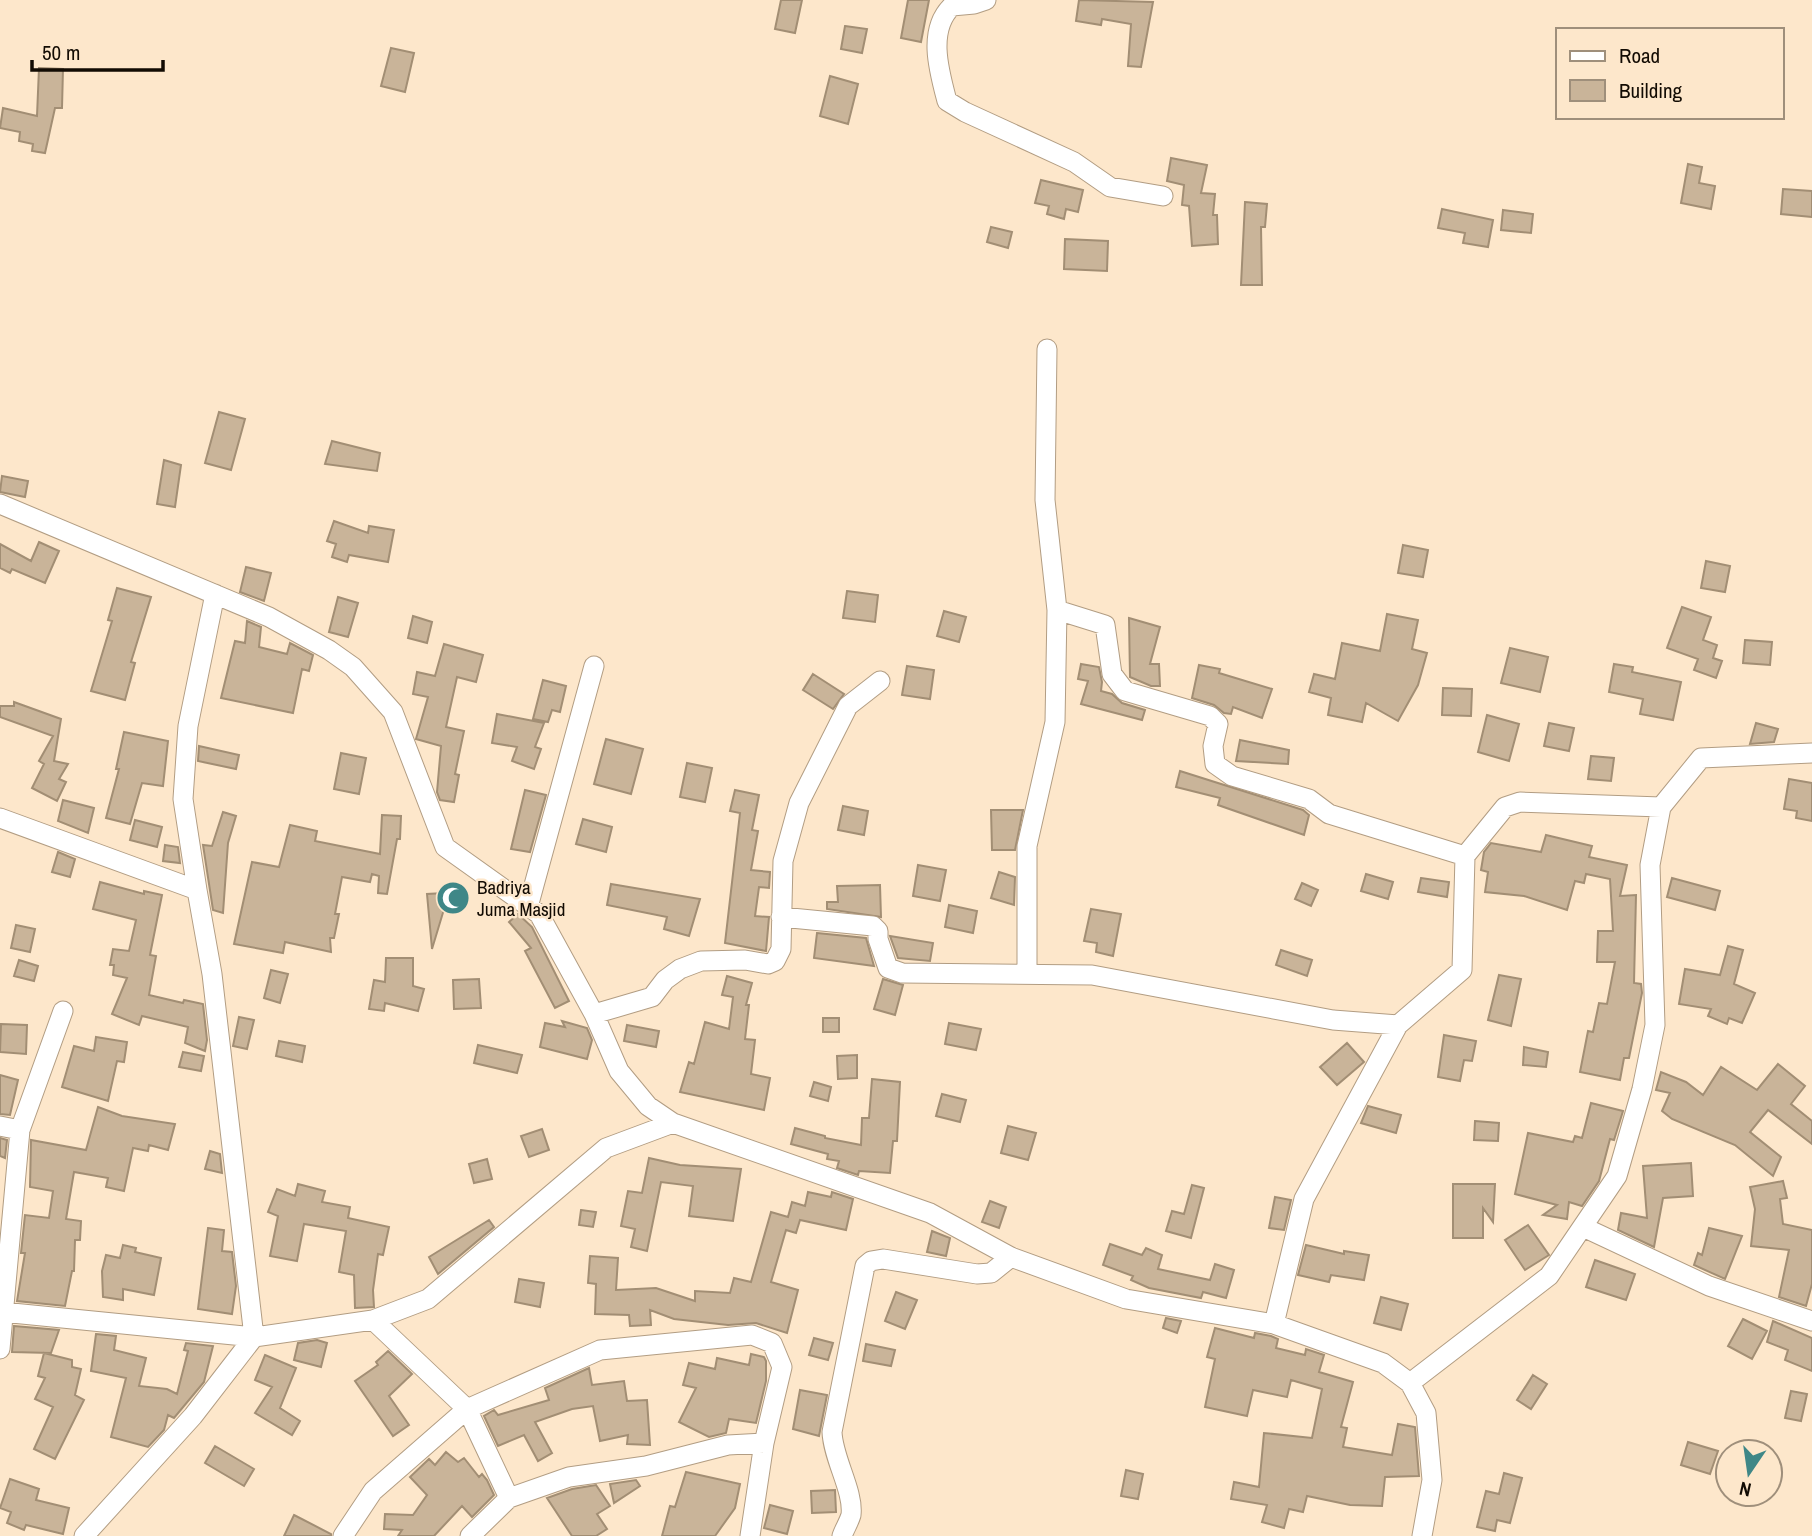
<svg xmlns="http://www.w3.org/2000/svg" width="1812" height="1536" viewBox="0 0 1812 1536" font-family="'Archivo Narrow',sans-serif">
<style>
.building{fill:#c9b499;stroke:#a28e74;stroke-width:2}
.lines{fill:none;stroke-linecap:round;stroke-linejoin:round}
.street-casing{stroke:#b29d83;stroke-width:21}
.street{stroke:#fff;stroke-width:19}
.labels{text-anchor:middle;stroke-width:5;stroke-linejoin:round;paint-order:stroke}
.poi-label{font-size:19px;fill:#120b03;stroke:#fde7cb;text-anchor:start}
</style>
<rect width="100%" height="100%" fill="#fde7cb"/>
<!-- building -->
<path class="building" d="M781 0H802L795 33 775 29Z
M908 0H929L921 42 901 38Z
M1079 0 1153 2 1141 67 1128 66 1131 24 1102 19 1101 25 1076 21Z
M845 26 867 29 862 53 841 49Z
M391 48 414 53 405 92 381 86Z
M39 68 63 69 62 108H55L45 153 32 151 33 144 19 141 20 132 0 128 3 108 37 116Z
M830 76 858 84 848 124 820 116Z
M1171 158 1207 165 1201 193 1215 194 1213 215H1217L1218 244 1192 246 1189 206 1182 205 1184 185 1167 181Z
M1688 164 1702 167 1699 183 1715 186 1711 209 1681 203Z
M1041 180 1083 190 1078 212 1066 209 1064 219 1047 214 1049 206 1035 203Z
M1783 189 1812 191V217L1781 214Z
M1245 202 1267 204 1265 227H1261L1262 285H1241Z
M1442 209 1493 220 1488 247 1463 243 1465 233 1438 228Z
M1503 210 1533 214 1531 233 1501 230Z
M991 227 1012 232 1008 248 987 242Z
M1065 239 1108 241 1107 271 1064 269Z
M219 412 245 419 231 470 205 463Z
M332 441 380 453 377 471 325 464Z
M164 460 181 465 175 507 157 504Z
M2 476 28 481 25 497 0 492Z
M334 521 368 533 369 526 394 530 388 562 349 555 347 562 332 557 336 544 327 541Z
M39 542 59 551 45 583 12 569 10 573 0 568V544L31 561Z
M1403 545 1428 550 1423 577 1398 573Z
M1706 561 1730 566 1725 592 1701 588Z
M246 567 271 573 264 601 240 592Z
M117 588 151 597 131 662 135 663 125 700 91 691 112 621 108 620Z
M847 591 878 595 875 622 843 618Z
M338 597 358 603 348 637 329 632Z
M1682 607 1711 617 1703 640 1717 645 1713 658 1722 661 1716 678 1694 670 1698 659 1667 648Z
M944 611 966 617 959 642 937 636Z
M1387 614 1418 620 1412 649 1427 653 1418 685 1398 721 1366 703 1362 722 1328 715 1331 698 1309 692 1314 674 1335 679 1342 643 1380 651Z
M413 616 432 622 427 643 408 638Z
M1129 618 1160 627 1150 664H1159L1160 686H1151L1130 677Z
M247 621 261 627 259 647 287 654 290 643 313 655 309 671 302 669 293 713 221 698 235 641 245 643Z
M1745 640 1772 642 1770 665 1743 663Z
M444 644 483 655 476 682 457 677 446 727 464 731 455 774 459 775 454 802 440 800 437 792 441 746 416 739 428 697 413 694 417 672 435 676Z
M1510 648 1548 657 1540 692 1501 683Z
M1081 664 1099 667 1102 682 1101 691 1112 694 1122 703 1145 710 1142 720 1081 704 1088 681 1078 679Z
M1614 664 1633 667 1632 672 1681 682 1673 720 1640 714 1643 699 1609 692Z
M1199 665 1220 669 1219 673 1272 689 1262 718 1233 707 1231 714 1224 713 1214 705 1192 698Z
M907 666 934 670 930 699 902 695Z
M813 674 844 694 833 709 803 690Z
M543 680 566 686 560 712 552 710 548 722 533 719Z
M1443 688 1472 689 1471 716 1442 715Z
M14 702 61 719 54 761 68 764 59 779 66 782 57 801 32 788 44 764 39 761 53 736 0 717V706H14Z
M497 714 544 723 535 747 541 749 534 769 512 761 517 747 492 743Z
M1487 715 1519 724 1509 761 1478 752Z
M1549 723 1574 728 1569 751 1544 746Z
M1756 723 1778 729 1774 742 1750 744Z
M124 732 168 741 163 786 142 783 130 824 106 818 119 769H116Z
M606 739 643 749 631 794 594 784Z
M1240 740 1289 750 1288 764 1236 761Z
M199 746 239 755 236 769 198 761Z
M341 753 366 758 359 794 334 789Z
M1591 756 1614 758 1611 781 1588 779Z
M687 763 712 768 705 802 680 797Z
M1180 771 1303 810 1309 815 1304 835 1218 805 1220 798 1176 787Z
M1789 779 1812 783V821L1796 818 1797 811 1784 809Z
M525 790 546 795 530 852 511 849Z
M735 790 759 795 752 830 758 831 751 870 770 872 769 888 759 887 755 916 769 917 766 951 725 943 740 813 730 811Z
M63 800 94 808 88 833 58 821Z
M843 806 868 811 864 835 838 830Z
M991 810H1023L1015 850H992Z
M223 812 236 816 228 843 223 913 213 910 203 845 212 846Z
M382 815 401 816 400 839H397L387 894 378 893 379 876 372 874 370 882 342 877 335 914H339L334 938H330L331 952 285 942 283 953 234 944 252 862 279 867 290 825 317 831 315 841 380 854Z
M583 819 612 827 606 852 576 844Z
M135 820 162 827 157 847 130 840Z
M1546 835 1592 846 1589 857 1627 865 1620 896 1636 895 1634 983 1641 984 1642 993 1629 1058H1624L1620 1080 1580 1072 1588 1031 1593 1032 1599 1003 1607 1004 1615 962H1597L1598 931H1613L1610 879 1586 874 1584 883 1575 881 1567 910 1524 896 1485 892 1488 872 1481 870 1484 852 1491 843 1541 852Z
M165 845 178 847 180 863 163 861Z
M58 852 75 859 70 877 52 872Z
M918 865 946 870 940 901 913 896Z
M999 872 1015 877 1014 905 991 898Z
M1366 874 1393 882 1388 899 1361 891Z
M1421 878 1449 882 1447 897 1418 892Z
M1672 878 1720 891 1715 910 1667 897Z
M100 882 144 894V891L162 895 150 955 156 956 149 995 183 1003 184 1000 203 1004 207 1040 205 1051 185 1043 188 1027 142 1016 139 1025 112 1014 127 978 113 975 114 965H110L113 949 129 951 136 920 93 909Z
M1302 883 1318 890 1311 906 1295 899Z
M611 884 700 899 689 936 664 929 667 917 607 905Z
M880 885 881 917 827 909V902H838L837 886Z
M444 893 445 906 432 949 427 894Z
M949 905 977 911 973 933 945 927Z
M1091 909 1121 914 1113 956 1096 952 1097 943 1084 941Z
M518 914 532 927 569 1001 555 1008 525 951 531 948 509 922Z
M16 925 35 929 30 952 11 948Z
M817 933 866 938 874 966 814 958Z
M890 936 933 943 930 961 898 958Z
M1728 946 1743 950 1734 984 1755 993 1742 1023 1729 1018 1727 1024 1708 1016 1711 1009 1679 1004 1685 969 1720 975Z
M1281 950 1312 960 1307 976 1276 965Z
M386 958H413V986L424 989 418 1011 385 1003 384 1011 369 1009 374 980 385 982Z
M19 960 38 966 34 981 14 976Z
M271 970 288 974 280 1003 264 998Z
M1499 975 1521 979 1511 1026 1488 1020Z
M727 976 752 983 746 1005H749L745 1039 755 1040 751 1074 770 1078 764 1110 680 1092 689 1062 694 1064 705 1022 729 1029 733 997 722 995Z
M479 979 481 1008 454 1009 453 980Z
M883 979 903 985 895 1015 874 1009Z
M239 1017 254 1020 247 1049 233 1046Z
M823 1018H839V1032H823Z
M562 1021 587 1028 592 1040 587 1059 540 1047 545 1023 565 1027Z
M949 1023 981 1029 976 1050 945 1044Z
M1 1024 27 1025 26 1054 0 1052Z
M627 1025 659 1031 656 1047 624 1041Z
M1444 1035 1476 1041 1472 1061 1464 1060 1460 1081 1438 1077Z
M96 1037 127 1042 124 1062 117 1061 108 1101 62 1087 74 1046 94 1051Z
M279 1041 305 1046 302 1062 276 1056Z
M1347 1043 1364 1062 1337 1085 1320 1067Z
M478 1045 522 1055 517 1073 474 1063Z
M1524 1047 1548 1052 1546 1067 1523 1065Z
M183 1052 204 1056 201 1071 179 1067Z
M857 1055V1078L838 1079 837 1056Z
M1778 1064 1805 1086 1791 1104 1812 1121V1144L1768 1110 1750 1132 1781 1157 1773 1176 1735 1145 1672 1119 1662 1111 1670 1093 1656 1090 1661 1072 1686 1082 1703 1095 1721 1067 1757 1090Z
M0 1075 18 1080 10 1115 0 1114Z
M872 1079 900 1082 897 1141H893L890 1173 859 1171 858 1175 837 1168 839 1161 827 1159 828 1154 791 1144 795 1128 825 1136V1138L861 1145 862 1118H869Z
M814 1082 831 1087 828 1101 810 1096Z
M942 1094 966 1100 960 1122 936 1116Z
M1591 1103 1623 1111 1614 1140 1610 1139 1599 1181 1582 1206 1569 1202 1567 1219 1543 1215 1557 1205 1515 1194 1528 1133 1573 1142 1575 1136 1582 1138Z
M1368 1106 1401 1115 1396 1133 1361 1123Z
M98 1107 122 1116 175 1124 168 1150 149 1145 148 1151 133 1148 124 1191 106 1187 108 1178 74 1172 66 1219 81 1221 80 1240H75L74 1271H72L65 1306 17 1301 25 1253H21L25 1215 49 1218 53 1191 30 1187 31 1140 86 1150Z
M1475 1121 1499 1123 1498 1141 1474 1140Z
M1008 1126 1036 1133 1028 1160 1001 1153Z
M542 1129 549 1150 529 1157 521 1136Z
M0 1138 7 1140 5 1158 0 1156Z
M210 1151 220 1154 222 1173 205 1169Z
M649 1158 680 1165 741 1169 733 1221 689 1216 693 1186 661 1182 647 1251 631 1247 635 1229 621 1226 628 1191 642 1193Z
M487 1159 492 1179 474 1183 469 1164Z
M1691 1163 1693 1196 1663 1198 1654 1247 1618 1230 1621 1213 1647 1218 1643 1166Z
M1783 1181 1787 1198 1780 1199 1783 1224 1812 1230V1284L1806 1306 1779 1297 1789 1250 1751 1246 1755 1209 1750 1187Z
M298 1184 325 1191 322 1202 350 1207 348 1218 389 1227 383 1255 378 1254 373 1290 374 1307 355 1308 354 1275 339 1272 346 1231 304 1224 297 1261 270 1256 278 1216 268 1212 277 1189 295 1196Z
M1453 1184H1495L1493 1222 1483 1208V1238H1453Z
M1192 1185 1204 1188 1191 1238 1166 1231 1172 1211 1184 1214Z
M808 1192 831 1197 832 1192 853 1199 846 1230 800 1220 796 1233 786 1230 771 1282 798 1290 787 1333 756 1323 728 1325 674 1319 650 1310 651 1325 630 1326 629 1315 595 1314 596 1284 588 1283 590 1256 618 1258 616 1290 656 1288 695 1301V1291L730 1293 734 1278 751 1282 771 1212 788 1217 792 1202 805 1206Z
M1275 1197 1291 1200 1284 1230 1269 1228Z
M990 1201 1006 1207 999 1228 982 1222Z
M581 1210 596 1212 593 1227 579 1225Z
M489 1220 494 1227 438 1274 429 1257Z
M1528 1225 1549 1255 1525 1270 1505 1240Z
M208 1228 224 1230 222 1251 232 1252 236 1286 232 1314 198 1309Z
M1709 1228 1742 1236 1725 1279 1694 1265 1698 1253 1702 1255Z
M932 1231 950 1238 946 1256 927 1252Z
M1110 1244 1142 1255 1146 1248 1162 1255 1158 1269 1210 1280 1215 1264 1234 1270 1226 1298 1203 1292 1201 1298 1149 1288 1131 1280 1133 1276 1103 1265Z
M123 1245 136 1248 135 1252 161 1258 154 1295 123 1289V1300L103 1297 102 1271 106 1255 120 1258Z
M1306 1245 1344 1254V1251L1369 1255 1364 1280 1331 1275 1329 1282 1298 1275Z
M1595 1260 1635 1274 1626 1300 1586 1287Z
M519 1279 544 1283 540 1307 515 1302Z
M896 1292 917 1300 905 1329 885 1321Z
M1381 1297 1408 1304 1401 1330 1374 1323Z
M1166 1318 1181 1321 1177 1333 1163 1328Z
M1743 1319 1767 1331 1752 1359 1728 1346Z
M1773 1321 1812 1338V1371L1785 1360 1788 1350 1767 1342Z
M14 1326 59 1330 51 1353 12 1352Z
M1215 1328 1254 1338 1255 1333 1271 1336 1278 1339 1276 1348 1305 1355 1306 1349 1324 1355 1319 1372 1353 1382 1341 1427 1347 1428 1343 1447 1392 1455 1398 1424 1415 1427 1419 1476 1385 1477 1382 1506 1350 1505 1307 1496 1303 1512 1289 1509 1284 1528 1262 1522 1267 1505 1231 1499 1234 1482 1259 1487 1264 1433 1312 1438 1322 1389 1291 1380 1287 1397 1253 1390 1247 1416 1205 1407 1215 1359 1207 1357Z
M96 1334 116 1336 114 1350 146 1358 139 1386 167 1389 177 1394 188 1351 184 1350 186 1343 213 1346 204 1382 174 1418 168 1415 164 1430 148 1447 111 1437 126 1378 91 1371Z
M814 1338 833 1343 828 1360 809 1355Z
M317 1340 327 1343 321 1367 294 1360 298 1343Z
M866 1344 895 1350 891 1366 863 1361Z
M388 1351 412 1374 389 1396 409 1425 393 1436 355 1381 378 1365 376 1362Z
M44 1353 72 1360V1367L81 1369 75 1395 84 1400 55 1459 34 1449 53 1407 35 1399 45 1378 38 1376Z
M751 1354 764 1357 766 1361V1381L756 1423 729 1419 726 1433 709 1437 679 1422 696 1388 683 1385 689 1363 715 1369 717 1358 749 1365Z
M265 1355 296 1368 280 1408 300 1421 292 1435 255 1413 272 1387 255 1380Z
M589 1368 592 1385 624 1381 627 1401 647 1400 650 1445 627 1444 628 1435 600 1441 593 1406 572 1409 535 1422 552 1453 538 1461 524 1435 498 1446 484 1416 494 1410 498 1415 549 1400 545 1388Z
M1533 1375 1547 1384 1531 1409 1517 1400Z
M800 1390 827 1395 819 1436 793 1429Z
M1791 1391 1807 1394 1801 1421 1785 1418Z
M1688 1442 1718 1451 1710 1474 1681 1465Z
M215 1446 254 1469 244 1486 205 1463Z
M446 1452 458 1462 464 1458 479 1477 482 1474 487 1480 494 1495 472 1517 462 1506 434 1536H398L402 1530 384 1529 385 1514 413 1515 427 1495 410 1477 429 1459 435 1465Z
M1126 1470 1143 1474 1138 1499 1121 1496Z
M686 1472 740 1484 735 1508 715 1536H662L670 1506 675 1507Z
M1504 1473 1522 1478 1510 1523 1497 1520 1495 1531 1477 1527 1486 1491 1499 1494Z
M10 1479 39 1489 36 1500 69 1508 63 1534 26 1525 24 1530 7 1523 11 1512 0 1508Z
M636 1480 640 1486 614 1503 610 1484Z
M596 1485 610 1506 597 1514 607 1529 596 1536H572L547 1498 572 1489Z
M835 1490 836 1512 812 1513 811 1491Z
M770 1505 793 1511 787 1534 764 1528Z
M294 1515 331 1534V1536H284Z"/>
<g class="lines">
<defs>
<path id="street" d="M986 0 974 4 952 6C927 30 939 71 947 101L965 112 1074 162 1110 187 1163 196
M1047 349 1045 500 1057 610 1105 625 1112 674 1125 691 1210 716 1218 724 1213 746 1215 764 1232 776 1309 799 1329 814 1465 856
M0 504 269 617 329 650 353 667 393 712 445 847 539 914 594 1014 619 1071 648 1106 673 1123
M0 818 197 890 212 974 254 1337 2 1312
M197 890 183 799 188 726 215 594
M528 907 594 666
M781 917 873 926 878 931V939L888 968 902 973 1092 975 1333 1020 1398 1025
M1027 973V846L1055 722 1057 610
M594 1014 652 997 665 980 680 969 701 961 745 960 768 964 775 961 781 949 783 861 799 803 848 706 880 681
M0 1126 20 1130
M1583 1227 1709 1286 1812 1321
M373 1320 467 1409 509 1498 470 1536
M1274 1324 1304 1199 1398 1025 1462 970 1465 856 1505 807 1520 802 1661 807
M0 1349 20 1130 63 1011
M1410 1383 1549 1276 1617 1176 1642 1089 1655 1025 1650 865 1661 807 1701 758 1812 753
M509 1498 569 1477 646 1466 728 1445 764 1443
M84 1536 193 1416 254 1337 373 1320 428 1299 606 1148 673 1123 930 1213 1011 1257 1126 1299 1274 1324 1383 1363 1410 1383 1426 1413 1432 1480 1422 1536
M343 1536 373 1491 467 1409 600 1350 752 1335 772 1343 782 1367 764 1443 750 1536
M842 1536C844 1530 849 1522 851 1515 854 1491 833 1459 832 1432L865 1266 871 1261 883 1259 977 1274 991 1273 1011 1257"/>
</defs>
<!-- street casing -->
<use href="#street" class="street-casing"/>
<!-- street -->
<use href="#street" class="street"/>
</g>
<!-- icons -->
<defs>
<symbol id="mosque-disc" viewBox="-11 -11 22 22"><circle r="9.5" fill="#3f8787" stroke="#fde7cb"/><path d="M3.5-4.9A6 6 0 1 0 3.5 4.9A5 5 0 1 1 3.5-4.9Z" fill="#fff"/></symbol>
</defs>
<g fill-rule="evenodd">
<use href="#mosque-disc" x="434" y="879" width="38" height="38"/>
</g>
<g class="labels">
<!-- poi labels -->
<g class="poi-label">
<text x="477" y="894">Badriya<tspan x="477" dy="22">Juma Masjid</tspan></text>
</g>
</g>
<!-- legend -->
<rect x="1556" y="28" width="228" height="91" fill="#fde7cb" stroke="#9f8f7b" stroke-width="2"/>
<rect x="1570" y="51" width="35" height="10" fill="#ffffff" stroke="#9f8f7b" stroke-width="2"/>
<text x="1619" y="63" font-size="21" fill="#120b03">Road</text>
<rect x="1570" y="80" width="35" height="21" fill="#c9b499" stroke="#9f8f7b" stroke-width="2"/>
<text x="1619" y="98" font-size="21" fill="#120b03">Building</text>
<!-- north arrow -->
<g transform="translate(1749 1473) rotate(193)"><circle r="33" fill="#fde7cb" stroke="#9f8f7b" stroke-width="2"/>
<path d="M0-5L12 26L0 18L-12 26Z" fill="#3f8787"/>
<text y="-10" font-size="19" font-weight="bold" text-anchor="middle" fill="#120b03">N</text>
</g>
<!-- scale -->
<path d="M32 60v10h131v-10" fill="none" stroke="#120b03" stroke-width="3.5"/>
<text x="42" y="60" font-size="21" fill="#120b03" stroke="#fde7cb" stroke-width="5" paint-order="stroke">50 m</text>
</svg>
